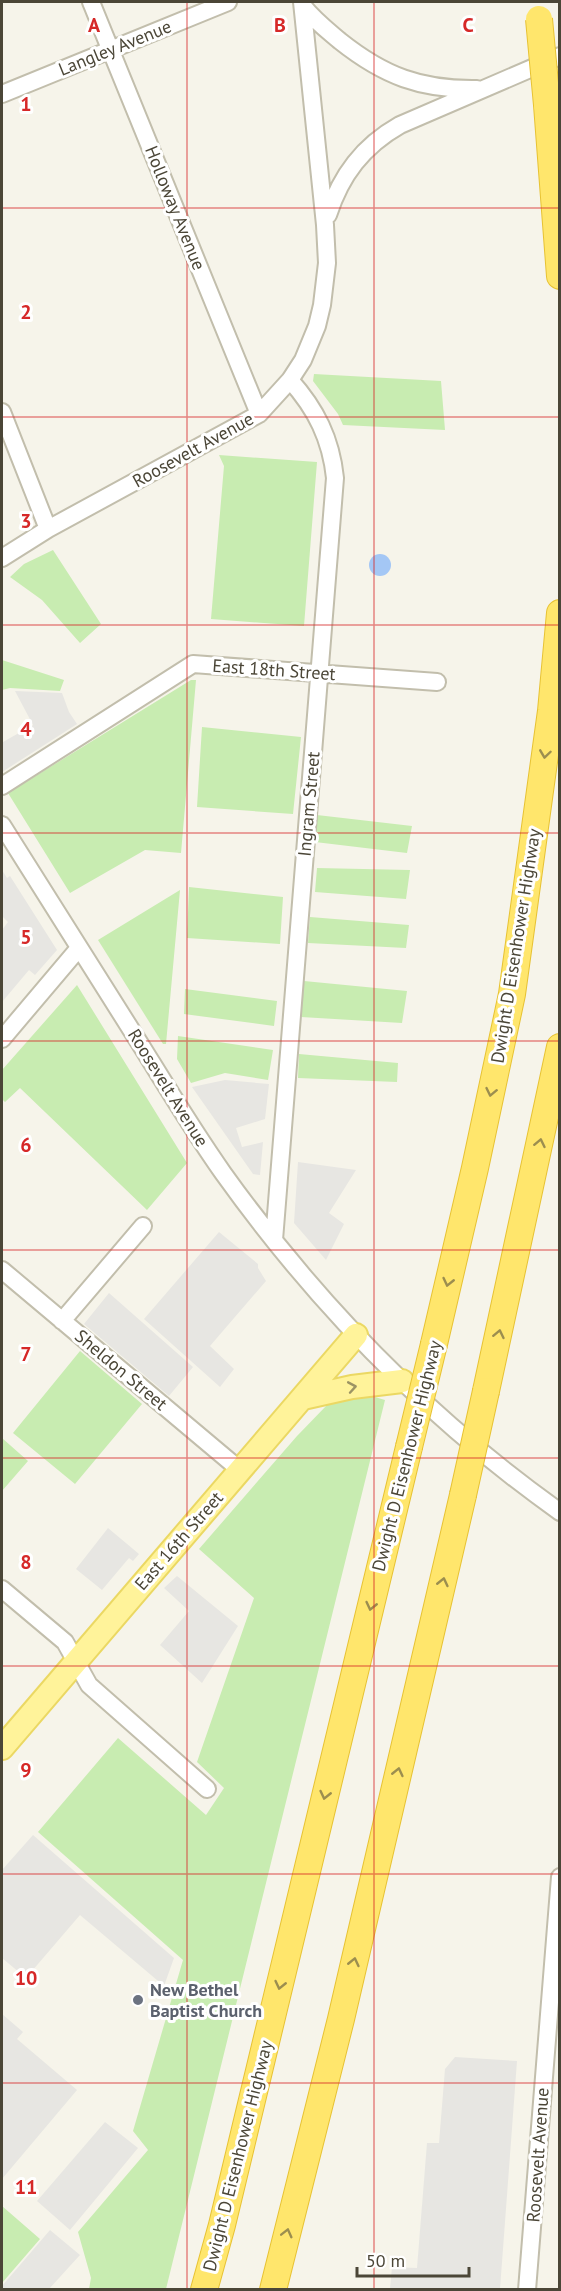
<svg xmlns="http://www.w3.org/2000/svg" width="561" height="2291" viewBox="0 0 561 2291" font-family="'PT Sans',sans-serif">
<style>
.green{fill:#c8ecb1}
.parking{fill:#e7e6e2}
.water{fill:#a4c7f5}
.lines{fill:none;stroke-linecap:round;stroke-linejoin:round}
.minor-casing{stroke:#c2beac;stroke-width:20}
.major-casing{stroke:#ebd863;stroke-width:26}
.highway-casing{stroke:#e7c233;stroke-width:28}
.minor{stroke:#fff;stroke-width:16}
.major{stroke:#fff39a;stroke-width:22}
.highway{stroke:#ffe66c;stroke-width:26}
.highway-bridge-casing{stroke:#e7c233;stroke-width:28;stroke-linecap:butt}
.highway-bridge{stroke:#ffe66c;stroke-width:26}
.oneway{stroke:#9c8e4f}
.oneway2{stroke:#9c9464}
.grid{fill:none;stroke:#d62828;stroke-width:1.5;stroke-opacity:0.55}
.worship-dot{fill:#6b7280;stroke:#fff;stroke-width:2}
.labels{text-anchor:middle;stroke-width:6;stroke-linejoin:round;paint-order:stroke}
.street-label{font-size:18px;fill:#4b4637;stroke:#fff}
.worship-label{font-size:18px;font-weight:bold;fill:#5b616d;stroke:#fff;text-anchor:start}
.grid-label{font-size:20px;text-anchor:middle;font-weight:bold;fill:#d62828;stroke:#fff;stroke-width:6;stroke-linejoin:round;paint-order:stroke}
</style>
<rect width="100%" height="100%" fill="#f6f4ea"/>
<!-- green -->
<path class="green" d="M314 374 441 381 445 430 343 425 338 414 313 381Z
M219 455 317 462 304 626 211 619 224 466Z
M53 550 101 624 80 643 42 600 10 577 24 564Z
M2 660 64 680 60 691 10 688 2 690Z
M191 680H196L181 853 145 850 70 893 8 793Z
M202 727 301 737 293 814 197 807Z
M317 815 412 826 407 853 315 842Z
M317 868 410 870 406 899 315 892Z
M189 887 283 897 280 944 187 938Z
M180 890 166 1044H163L98 940Z
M310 917 409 925 406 948 308 943Z
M304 981 407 991 402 1023 301 1017Z
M77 985 187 1163 147 1210 20 1088 5 1102 2 1099V1070Z
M185 989 277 1001 274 1026 184 1014Z
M178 1036 273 1050 268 1080 225 1073 191 1083 177 1059Z
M299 1054 398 1063 397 1082 298 1078Z
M80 1351 142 1404 75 1484 13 1433Z
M361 1393 385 1400 166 2289H89L91 2278 78 2232 148 2150 133 2131 183 1960 38 1832 118 1738 206 1815 224 1788 197 1762 254 1598 199 1549 297 1436 328 1404Z
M2 1438 28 1461 2 1491Z
M2 2206 40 2239 2 2283Z"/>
<!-- parking -->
<path class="parking" d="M15 691 62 693 69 712 77 724 2 772V741L3 742 33 725Z
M2 870 7 878 10 876 57 950 35 975 29 970 2 1002V930L8 922 2 916Z
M225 1080 269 1084 265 1119 236 1128 242 1147 263 1142 260 1175 253 1174 192 1087Z
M298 1162 356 1170 329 1213 344 1224 326 1260 294 1223Z
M219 1232 258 1264V1268L266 1281 210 1346 234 1369 220 1387 144 1319Z
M109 1293 193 1367 169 1396 84 1324Z
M108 1528 139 1554 133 1561 129 1558 102 1590 76 1569Z
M177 1576 238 1626 202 1683 160 1645 189 1611 164 1588Z
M33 1835 174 1958 164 1986 80 1915 26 1978 2 1958V1870Z
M2 2014 23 2032 17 2039 77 2090 2 2179Z
M455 2057 517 2061 500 2289H390L392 2267 417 2268 427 2143H439L445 2069Z
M105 2122 138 2148 70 2230 37 2201Z
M50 2230 80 2255 49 2289H2V2286Z"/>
<!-- water -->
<path class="water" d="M369 565a11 11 0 1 1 22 0a11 11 0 1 1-22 0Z"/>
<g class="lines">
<defs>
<path id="minor" d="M91 2 259 414
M303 6C314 20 327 30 340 41 384 76 421 90 477 89
M2 94 228 2
M328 215C341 175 363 146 400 125L560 56
M2 412 48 529
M2 558 48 529 259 414 290 380 303 360 317 326 322 305 327 263 325 225 302 2
M2 786 193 664 437 682
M2 825C48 899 95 973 142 1047 168 1089 194 1132 223 1173 316 1303 429 1419 560 1512
M2 1039 79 948
M274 1240 335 478C331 439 316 409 290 380
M2 1270 240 1470
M62 1321 143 1226
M2 1589 65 1642 89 1685 207 1789
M527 2290 560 1877"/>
<path id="major" d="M303 1398 352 1387 402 1381
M2 1748 356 1335"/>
<path id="highway" d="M547 105 560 276
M434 1344 475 1168 512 994 551 711 560 613
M486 1391 560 1047
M204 2290 222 2225 409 1447
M273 2290 341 2019 463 1495"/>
</defs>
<!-- minor casing -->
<use href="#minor" class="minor-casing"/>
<!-- major casing -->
<use href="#major" class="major-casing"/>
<!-- highway casing -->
<use href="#highway" class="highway-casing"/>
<!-- minor -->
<use href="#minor" class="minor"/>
<!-- major -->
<use href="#major" class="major"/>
<!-- highway -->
<use href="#highway" class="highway"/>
<defs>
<path id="highway-bridge" d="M539 19 547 105
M409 1447 434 1344
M463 1495 486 1391"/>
</defs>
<!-- highway-bridge casing -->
<use href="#highway-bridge" class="highway-bridge-casing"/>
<!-- highway-bridge -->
<use href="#highway-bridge" class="highway-bridge"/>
</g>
<!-- one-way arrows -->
<defs><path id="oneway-chevron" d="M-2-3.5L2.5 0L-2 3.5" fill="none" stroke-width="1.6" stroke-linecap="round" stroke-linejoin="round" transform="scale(1.5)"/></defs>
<g class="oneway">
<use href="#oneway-chevron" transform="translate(545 754) rotate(98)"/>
<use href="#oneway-chevron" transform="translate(491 1092) rotate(102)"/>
<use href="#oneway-chevron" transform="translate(540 1143) rotate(-78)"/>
<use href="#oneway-chevron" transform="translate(448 1282) rotate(103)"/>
<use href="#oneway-chevron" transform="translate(499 1334) rotate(-78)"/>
<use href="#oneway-chevron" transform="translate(443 1582) rotate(-77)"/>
<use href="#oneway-chevron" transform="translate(371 1606) rotate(103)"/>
<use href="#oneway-chevron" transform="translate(398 1772) rotate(-77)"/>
<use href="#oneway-chevron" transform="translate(325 1795) rotate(103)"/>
<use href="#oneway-chevron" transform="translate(354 1962) rotate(-77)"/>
<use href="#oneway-chevron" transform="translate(280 1985) rotate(103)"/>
<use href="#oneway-chevron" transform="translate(287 2233) rotate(-76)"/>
</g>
<use class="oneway2" href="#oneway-chevron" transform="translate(352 1387) rotate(-10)"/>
<!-- grid -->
<path class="grid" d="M187 2V2290M374 2V2290M2 208H560M2 417H560M2 625H560M2 833H560M2 1041H560M2 1250H560M2 1458H560M2 1666H560M2 1874H560M2 2083H560"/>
<!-- markers -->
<circle class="worship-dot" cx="138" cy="2000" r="6"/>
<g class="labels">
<!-- street labels -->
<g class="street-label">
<text transform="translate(115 48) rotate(-22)" y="6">Langley Avenue</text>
<text transform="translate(175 208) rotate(68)" y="6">Holloway Avenue</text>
<text transform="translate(193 450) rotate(-29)" y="6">Roosevelt Avenue</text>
<text transform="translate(274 670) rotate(4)" y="6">East 18th Street</text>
<text transform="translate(309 804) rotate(-85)" y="6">Ingram Street</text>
<text transform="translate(516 946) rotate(-81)" y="6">Dwight D Eisenhower Highway</text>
<text transform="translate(168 1088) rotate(58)" y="6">Roosevelt Avenue</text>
<text transform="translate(121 1370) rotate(40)" y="6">Sheldon Street</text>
<text transform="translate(407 1456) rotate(-76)" y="6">Dwight D Eisenhower Highway</text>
<text transform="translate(179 1541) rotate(-49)" y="6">East 16th Street</text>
<text transform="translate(538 2155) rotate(-86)" y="6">Roosevelt Avenue</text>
<text transform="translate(238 2156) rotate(-76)" y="6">Dwight D Eisenhower Highway</text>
</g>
<!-- worship labels -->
<g class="worship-label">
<text x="150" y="1996">New Bethel<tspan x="150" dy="21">Baptist Church</tspan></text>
</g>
</g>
<g class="grid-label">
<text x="94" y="32">A</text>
<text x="280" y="32">B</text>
<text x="468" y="32">C</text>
<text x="26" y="111">1</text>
<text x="26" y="319">2</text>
<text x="26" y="528">3</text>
<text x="26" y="736">4</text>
<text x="26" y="944">5</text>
<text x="26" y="1152">6</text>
<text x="26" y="1361">7</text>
<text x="26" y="1569">8</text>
<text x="26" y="1777">9</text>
<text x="26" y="1985">10</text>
<text x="26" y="2194">11</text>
</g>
<!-- border -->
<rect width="561" height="2291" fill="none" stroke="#4b4637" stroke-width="6"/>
<!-- scale -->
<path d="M357 2267v9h112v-9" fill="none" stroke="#4b4637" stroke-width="3"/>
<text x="366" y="2267" font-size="18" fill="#4b4637" stroke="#ffffff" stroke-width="4.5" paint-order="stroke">50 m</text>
</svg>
